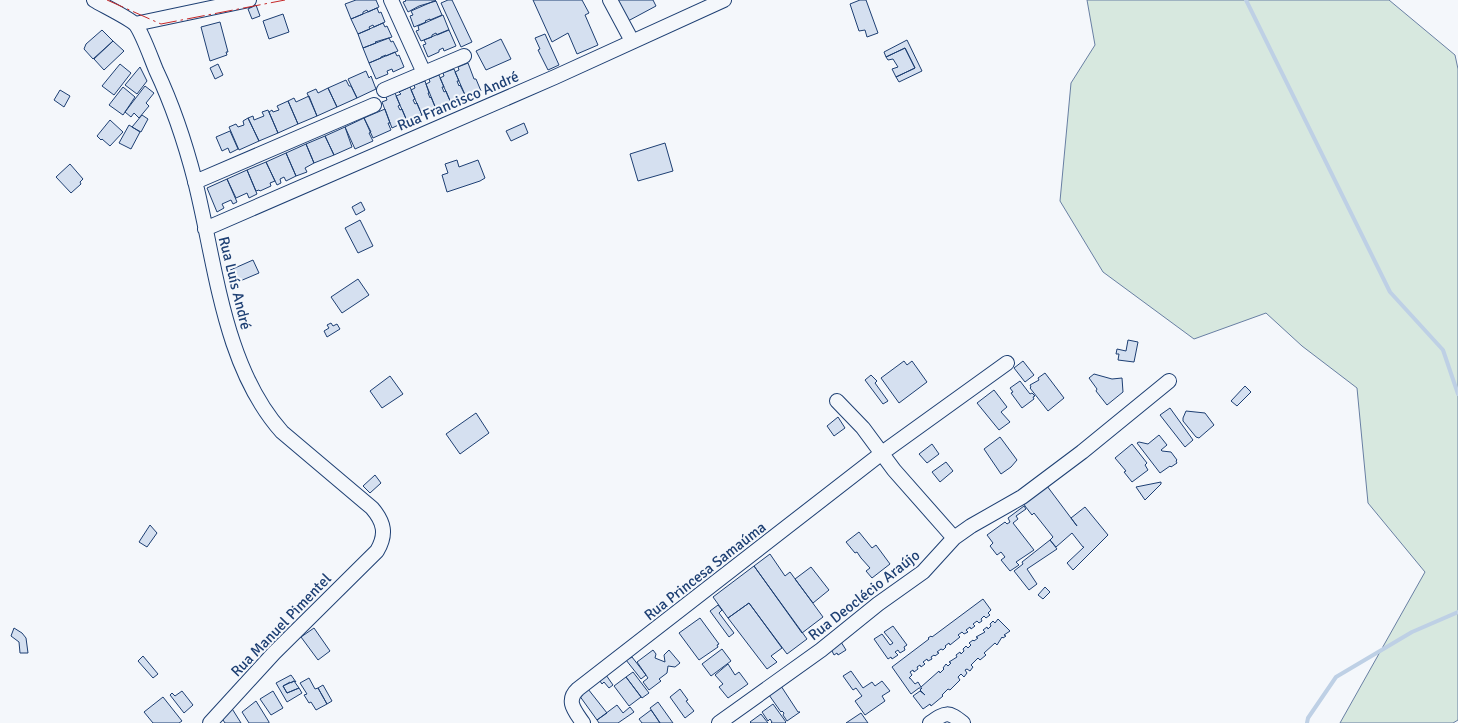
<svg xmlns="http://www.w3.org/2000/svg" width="1458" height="723" viewBox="0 0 1458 723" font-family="Signika,sans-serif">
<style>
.green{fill:#d7e8df;stroke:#687fa3}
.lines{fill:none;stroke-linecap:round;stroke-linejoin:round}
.stream{stroke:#bed0e5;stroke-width:4}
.building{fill:#d5e0f0;stroke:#1d3f73}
.minor-casing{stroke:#1d3f73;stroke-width:16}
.minor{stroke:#f4f7fb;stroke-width:14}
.power{stroke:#c62828;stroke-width:1;stroke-dasharray:18 4 2.5 4;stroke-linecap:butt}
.labels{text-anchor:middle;stroke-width:4;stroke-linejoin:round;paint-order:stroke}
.street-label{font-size:15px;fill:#1d3f73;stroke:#f4f7fb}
</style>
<rect width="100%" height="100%" fill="#f4f7fb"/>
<!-- green -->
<path class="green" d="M1087 0H1389L1455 55 1458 69V720L1453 723H1340L1425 572 1368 503 1357 388 1302 346 1266 313 1194 339 1103 272 1060 201 1071 83 1095 45Z"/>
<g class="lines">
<!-- stream -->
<path class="stream" d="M1246 0 1390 292 1443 350 1458 394
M1307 723 1308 718 1336 677 1412 632 1458 612"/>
</g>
<!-- building -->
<path class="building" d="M356 0H376L379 7 368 12 367 10 363 12V14L351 19 345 4Z
M405 0H435L436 1 419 6 408 12 403 2 406 1Z
M448 0H452L472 42 461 47 441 3Z
M533 0H582L589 13 585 15 598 45 577 54 568 33 552 42Z
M617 0H653L656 6 628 21Z
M860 0H866L878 33 867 37 865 30 859 31 850 4Z
M434 1H436L442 15 430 20V19L425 21 426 22 414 27 410 16 413 15 411 11Z
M256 5 260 16 252 19 248 9Z
M377 8 379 13 381 12 385 22 374 27 373 25 369 27 370 29 358 34 351 19Z
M283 14 289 32 269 39 263 21Z
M443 15 449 30 437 35 436 33 432 35V37L421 41 416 31 419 30 418 26Z
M220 22 228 52H226L227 55 210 61 201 27Z
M383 23 385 27 387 26 392 37 375 42 376 43 363 48 358 34Z
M102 30 113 41 93 59 84 49 86 44Z
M448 30H449L456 46 444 51 443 48 439 50V52L428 57 423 45 426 44 424 40Z
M545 34 559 65 548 70 538 50 540 49 535 38Z
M389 38 391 42 393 41 398 51 386 56V55L381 57V58L369 63 363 48Z
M501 39 511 59 486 70 476 51Z
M907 40 922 71 899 82 896 77 915 68 905 48 886 57 884 52Z
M113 41 124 51 104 70 94 59Z
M905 48 915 68 896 77 892 69 898 67 893 59 888 60 886 57Z
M395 52 397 56 399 55 404 67 393 72 392 69 387 71 388 74 376 79 369 63Z
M468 63 474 79H476L481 91 466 97 455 72 459 70 458 67Z
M120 64 131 73 114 95 102 86Z
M218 64 223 75 215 79 210 68Z
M140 67 147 81 137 94 125 85Z
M454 69 459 81H457L459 86 460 85 466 97 451 103 440 78 444 76 443 73Z
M366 71 369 78 371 76 376 89 357 98 348 79Z
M439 75 444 87H442L444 92 446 91 451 103 436 109 426 84 430 82 429 79Z
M346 80 349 86H351L357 98 337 107 328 88Z
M425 81 429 93H428L430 98 431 97 436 109 422 115 411 90 415 88 414 85Z
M145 86 154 93 146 103 149 106 139 118 134 113 131 117 125 112Z
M123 87 135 97 123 115 109 105Z
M410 87 415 99 413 100 415 104 417 103 422 115 407 121 396 96 401 94 399 92Z
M328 88 337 107 317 116 307 93 316 89 318 93Z
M60 90 70 96 64 107 54 100Z
M395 93 400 105 398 106 400 110 402 109 407 121 392 128 382 102 387 100 386 97Z
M309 96 317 116 298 124 288 101 294 98 296 102Z
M288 101 298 124 278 133 269 112 272 110 273 112 279 110 277 106Z
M385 109 390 123H388L391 130 373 138 364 118Z
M268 110 278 133 259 141 248 118 253 116 254 120 264 116 262 112Z
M142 115 148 119 141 132 132 127Z
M248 118 259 141 239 150 229 127 236 124 238 127 244 125 243 121Z
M364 118 371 132 369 133 373 141 355 149 345 127Z
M110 120 123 132 110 146 102 139 101 140 97 136Z
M524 123 528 133 511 141 506 131Z
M129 125 140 132 131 149 119 143Z
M345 127 352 147 334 155 325 136Z
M230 131 238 149 230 153 228 148 222 151 216 137Z
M325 136 334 155 314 163 306 144Z
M665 143 673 171 638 181 630 154Z
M306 144 314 163 305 168 307 172 296 176 286 153Z
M286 153 296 176 286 181 284 177 280 179 281 183 277 185 266 162Z
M457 160 459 167 478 160 485 178 480 181 447 192 442 175 448 173 445 164Z
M266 162 275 181 270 183 271 186 260 191 259 190 256 191 247 170Z
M70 164 83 179 80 182 81 184 71 193 56 177Z
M247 170 257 194 249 198 247 193 236 198 227 179Z
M227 179 237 202 233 204 231 200 222 204 224 208 217 212 207 188Z
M361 202 365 210 356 215 352 207Z
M360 220 373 246 358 253 345 228Z
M253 260 259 273 233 284 228 271Z
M358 279 369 295 342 313 331 297Z
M331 323 333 326 337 324 340 329 327 337 324 331 329 328 327 325Z
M1128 340 1138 342 1134 362 1118 360 1119 354H1116L1117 349 1126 351Z
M904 361 907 365 912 361 927 382 899 403 881 378Z
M1023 361 1034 375 1025 382 1014 368Z
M1045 373 1064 398 1048 411 1030 388 1031 387 1030 385 1039 380 1038 378Z
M1094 374 1112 379 1122 378 1123 392 1107 405 1096 391 1097 389 1089 378Z
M871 375 877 381 875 383 888 401 883 404 865 380Z
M390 376 403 394 382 408 370 391Z
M1020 381 1030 394 1032 393 1035 396 1033 397 1034 399 1022 408 1011 393 1013 392 1010 388Z
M1245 386 1251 392 1237 406 1231 401Z
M994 390 1007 407 1001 412 1010 422 999 430 977 403Z
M1170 408 1193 440 1185 447 1160 415Z
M1186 411 1205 413 1214 425 1199 438 1196 437 1183 421V418Z
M476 413 489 433 460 454 446 434Z
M838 417 845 428 834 436 827 426Z
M1159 435 1167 445 1161 450 1162 451 1171 452 1177 460 1176 461 1177 463 1171 467 1170 466 1160 473 1137 443 1139 442 1148 444Z
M1000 437 1017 460 1011 467 1001 474 984 449Z
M932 444 939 454 927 463 919 454Z
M1132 444 1147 463 1145 465 1148 470 1132 482 1124 472 1126 471 1115 458Z
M946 462 953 471 940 482 932 472Z
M375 475 381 483 370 493 363 486Z
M1161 482V484L1145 500 1136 487Z
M1047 486 1077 526 1071 518 1085 507 1108 535 1073 570 1067 563 1084 547H1083L1072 533 1056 547 1050 540 1053 537 1034 513 1032 515 1025 506 1024 504Z
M1024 506 1026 509 1016 516 1018 519 1013 523 1034 550 1016 562 1019 565 1010 571 1001 560 1005 557 1001 552 997 555 990 546 993 543 987 535 1005 522 1007 524 1010 522 1008 518Z
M150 525 157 533 147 547 139 542Z
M859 532 872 548 876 545 890 564 872 578 866 571 870 568 861 558 857 552 855 553 846 542Z
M1050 540 1057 549 1027 569 1037 584 1029 590 1014 571 1023 564 1022 562Z
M770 554 785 576 790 572 823 617 802 633 754 566Z
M754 566 807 639 787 654 749 603 728 618 713 597Z
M811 567 829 590 813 603 795 579Z
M1045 587 1050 592 1043 599 1038 595Z
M983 599 991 610 988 613 990 615 986 618 984 616 981 619 982 621 979 623 977 621 973 624 975 626 971 629 970 627 966 630 968 632 964 634 962 632 958 635 960 637 950 645 949 643 945 646 946 647 943 650 941 649 937 652 939 653 935 656 934 655 931 657 932 659 928 661 927 659 923 662 925 664 921 667 920 665 917 667 918 669 914 672 913 670 910 672 912 675 909 678H910L915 684 918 682 921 687 939 671 940 673 944 669 943 668 946 664 948 666 951 663 949 662 957 657 956 655 960 652 961 654 964 651 963 649 966 646 968 648 971 645 969 643 973 640 974 641 978 638 976 637 985 632 983 630 987 627 988 629 991 626 990 624 993 621 995 623 998 619 1010 631 1004 635 1006 636 1003 638 1002 637 997 645 995 643 984 653 986 655 980 660 978 658 971 665 973 667 970 671 967 669 965 670 967 673 964 677 961 674 958 677 960 680 950 690 948 689 942 695 943 696 931 706 930 704 923 709 913 696 920 691 925 695 920 690 922 688H919L911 694 892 667 929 639 928 638 931 636 932 637Z
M749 603 782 648 771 656 777 662 767 669 728 618Z
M718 605 722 610 719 613 734 633 729 637 710 611Z
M700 618 719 644 717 645 718 647 699 660 679 633Z
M893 626 907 645 904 647 905 650 900 653 898 650 895 652 898 655 892 659 891 657 888 659 874 639 882 634 890 645 893 643 884 632Z
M14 628 22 633 26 638 28 653H20L19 642 11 636Z
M314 628 330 651 318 660 301 637Z
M841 642 846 650 838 655 837 653 834 655 831 649Z
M722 649 731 661 711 676 702 664Z
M653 650 656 654 655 658 665 662 664 655 669 650 680 663 675 667 668 666 667 673 659 679 661 681 649 690 643 682 648 678 637 662Z
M143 656 158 674 153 678 138 661Z
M632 657 646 675 641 679 626 660Z
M728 664 735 675 739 672 748 684 728 698 719 687 723 684 715 675Z
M851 671 863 688 872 682 875 686 882 681 890 691 882 696 885 701 865 715 855 701 862 696 856 688 853 690 843 676Z
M633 672 649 693 642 698 626 677Z
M291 675 296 682 294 681 291 683 290 682 283 686 287 693 299 688 302 693 287 702 276 683Z
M606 675 613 685 609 688 604 682 602 684 600 681Z
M626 677 641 697 629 706 614 686Z
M309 678 315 689 318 688 327 704 316 710 311 702 309 703 304 695 307 694 300 683Z
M294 681 299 688 287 693 283 686Z
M323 685 332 701 327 704 318 688Z
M781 686 798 712H800L787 721 783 715 784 713 782 711 781 712 769 695Z
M588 689 607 713 597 720 579 695Z
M680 689 688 700 686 701 694 711 685 718 670 697Z
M182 691 193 705 184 713 170 695 172 693 175 696Z
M273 691 283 708 271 715 260 699Z
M163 697 182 721 179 723H153L144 712Z
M256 701 269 722V723H249L242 712Z
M658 702 673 723H660L650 708Z
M773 704 786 722 785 723H771L772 722 770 719 768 721 762 712Z
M617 705 623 713 630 707 634 712 618 723H599L597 720Z
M231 707 241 723H225L221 717Z
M651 710 656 717 660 723H642L639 719Z
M861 713 868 723H846Z
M761 714 768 723H751L750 722Z"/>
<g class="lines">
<defs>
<path id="minor" d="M94 0C102 5 131 19 136 25 143 35 151 58 156 70 173 106 185 142 195 181 216 264 223 366 282 432L372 508C384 522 387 534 377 551L274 653 210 723
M391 0 424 73
M610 0 632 41
M135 24 249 0
M384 90 464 56
M195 182 374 105
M205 229 555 77 724 0
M837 401 863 428 894 470 954 538
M583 723C575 711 565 701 578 689L882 453 1007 363
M719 723 821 650 878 604 923 572 954 538 971 526 1022 497 1082 452 1169 381
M930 723C946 712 948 711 963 723"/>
</defs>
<!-- minor casing -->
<use href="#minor" class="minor-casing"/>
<!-- minor -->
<use href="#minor" class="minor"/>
<!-- power -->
<path class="power" d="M107 0 161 24 285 0"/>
</g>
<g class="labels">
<!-- street labels -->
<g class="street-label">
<text transform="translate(458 101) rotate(-23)" y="5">Rua Francisco André</text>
<text transform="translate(235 283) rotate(76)" y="5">Rua Luís André</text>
<text transform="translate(705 571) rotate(-38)" y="5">Rua Princesa Samaúma</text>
<text transform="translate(864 595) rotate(-38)" y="5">Rua Deoclécio Araújo</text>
<text transform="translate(281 625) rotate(-46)" y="5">Rua Manuel Pimentel</text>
</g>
</g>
</svg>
